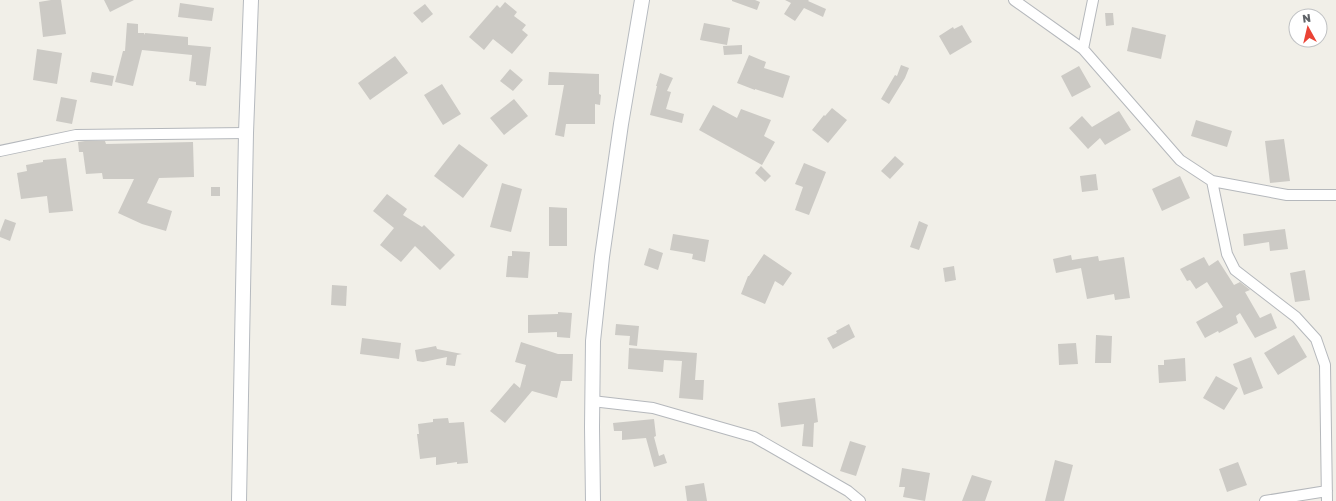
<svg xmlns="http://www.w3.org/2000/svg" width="1336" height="501" viewBox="0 0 1336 501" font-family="'Golos Text',sans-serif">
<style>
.building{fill:#cccac5}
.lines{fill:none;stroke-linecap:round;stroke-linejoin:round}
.street-casing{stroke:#b5b8bc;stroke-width:12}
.secondary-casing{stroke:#b6babf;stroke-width:16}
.street{stroke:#fff;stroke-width:10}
.secondary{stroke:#fff;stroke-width:14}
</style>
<rect width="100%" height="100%" fill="#f1efe8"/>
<!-- building -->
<path class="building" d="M51 0H61L66 34 43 37 39 2Z
M104 0H134L110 12Z
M732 0H755L760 2 757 10 732 1Z
M785 0H809L808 1 826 9 823 17 804 8 795 21 784 14 791 3Z
M505 2 517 12 514 16 526 25 522 30 528 35 512 54 493 39 484 50 469 37 497 5 500 8Z
M180 3 214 8 212 21 178 17Z
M425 4 433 14 422 23 413 13Z
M1105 13H1113L1114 25 1106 26Z
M127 23 138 24V33H144L145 35V33L188 37V45L211 47 206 86 196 85V82L189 81 192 55 142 50 133 86 115 82 123 51H125Z
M704 23 730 28 727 45 700 40Z
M962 25 972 42 950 55 939 36 953 27 954 29Z
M1132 27 1166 35 1161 59 1127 51Z
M742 45V54L724 55 723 46Z
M37 49 62 53 57 84 33 80Z
M749 55 766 62 764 68 790 76 783 98 755 89V90L737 83Z
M395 56 408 73 370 100 358 83Z
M901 65 909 68 905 78 889 104 881 99 895 75 897 76Z
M1079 66 1091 87 1072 97 1061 76Z
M510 69 523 80 513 91 500 81Z
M92 72 114 76 112 86 90 82Z
M549 72 599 74V94L601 95 600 105 595 104V124H566L564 137 555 135 564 85H548Z
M660 73 673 78 667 91 671 92 666 109 684 114 682 123 650 115 657 86H656Z
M442 84 461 114 443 125 424 95Z
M61 97 77 100 72 124 56 121Z
M514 99 528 116 504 135 490 118Z
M713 105 737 118 741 109 771 120 764 136 775 142 762 165 699 130Z
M832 108 847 120 828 143 812 130 824 115 825 116Z
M1119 111 1131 130 1105 145 1100 138 1088 149 1069 128 1082 116 1092 127Z
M1196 120 1232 131 1227 147 1191 136Z
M1284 139 1290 181 1270 183 1265 141Z
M85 141H105L106 144 193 142 194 177 159 178 147 203 172 211 166 231 142 224 118 213 134 179H103L102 173 86 174 83 152H79L78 142Z
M459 144 488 165 463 198 434 176Z
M895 156 904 164 890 179 881 171Z
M66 158 73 211 49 213 47 196 21 199 17 173 27 171 26 165 43 162V160Z
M804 163 826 172 809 215 795 210 803 187 795 184Z
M761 166 771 176 765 182 755 173Z
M1096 174 1098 190 1082 192 1080 176Z
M1180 176 1190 198 1162 211 1152 189Z
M502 183 522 189 511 232 490 227Z
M211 187H220V196H211Z
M387 194 407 209 403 215 422 227 424 225 455 255 440 270 415 246 401 262 380 245 394 228 373 211Z
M549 207 567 208V246H549Z
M5 219 16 223 10 241 0 237V232Z
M919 221 928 225 919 250 910 247Z
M1285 229 1288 249 1270 251 1269 242 1244 246 1243 234Z
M673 234 709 240 705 262 692 259 693 254 670 250Z
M649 248 663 253 658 270 644 265Z
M512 251 530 252 528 278 506 277 508 256H512Z
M764 254 792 273 783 286 775 281 765 304 741 294 748 276H749Z
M1071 255 1072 260 1098 256 1099 261 1124 257 1130 298 1115 300 1114 294 1087 299 1081 268 1056 273 1053 259Z
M1204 257 1209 266 1218 260 1234 285 1240 282 1249 289 1250 290 1245 292 1260 318 1271 313 1277 328 1255 338 1240 313 1236 316 1238 323 1219 333 1218 331 1205 338 1196 322 1223 307 1207 282 1196 289 1190 280 1187 281 1180 269Z
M954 266 956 280 945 282 943 268Z
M1305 270 1310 300 1295 302 1290 273Z
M332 285 347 286 346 306 331 305Z
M558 312 572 313 570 338 557 337V332L528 333V315L558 314Z
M616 324 639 326 637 346 629 345 630 336 615 335Z
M849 324 855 337 833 349 827 338 837 333 836 331Z
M1096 335 1112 336 1111 363H1095Z
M1294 335 1307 357 1278 375 1264 353Z
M362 338 401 343 399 359 360 354Z
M521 342 558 354H573L572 381H561L557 398 532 391 505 423 490 411 514 383 520 388 526 365 515 362Z
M1076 343 1078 364 1059 365 1058 344Z
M436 346 437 349 462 354 457 355 455 366 446 365 447 357 423 362 417 361 415 350Z
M629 348 697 353 695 380H704L703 400 679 398 682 361 664 360 663 372 628 369Z
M1251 357 1263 388 1244 395 1233 364Z
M1185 358 1186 381 1159 383 1158 365H1164V360Z
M1216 376 1238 388 1224 410 1203 398Z
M815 398 818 422 814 423 813 447 802 446 804 424 781 427 778 403Z
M448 418 449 423 464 422 468 463 457 464V462L436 465V457L420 459 417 434H419L418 424 433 422V419Z
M654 419 656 436 654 437 659 456 664 454 667 463 654 467 646 438 622 440V431H614L613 423Z
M850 441 866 446 856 476 840 471Z
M1055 460 1073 465 1064 501H1045Z
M1238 462 1247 485 1227 492 1219 469Z
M902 468 930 473 925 501 903 497 905 487H899Z
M972 475 992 481 985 501H962Z
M704 483 707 501H687L685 486Z"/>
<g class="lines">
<defs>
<path id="street" d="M1014 0 1083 49 1180 160 1212 181 1287 195H1336
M1083 49 1093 0
M0 151 76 135 246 133
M1212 181 1227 254 1235 270 1296 317 1316 339 1325 365 1327 501
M592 401 653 408 754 437 848 491 860 501
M1265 501 1327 491"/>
<path id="secondary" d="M239 501 246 133 251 0
M593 501 592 427 593 341 602 257 621 124 642 0"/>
</defs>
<!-- street casing -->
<use href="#street" class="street-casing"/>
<!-- secondary casing -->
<use href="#secondary" class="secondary-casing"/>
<!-- street -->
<use href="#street" class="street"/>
<!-- secondary -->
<use href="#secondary" class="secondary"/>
</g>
<!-- north arrow -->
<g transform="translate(1308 28) rotate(352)"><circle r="19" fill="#ffffff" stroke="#bfc1c3"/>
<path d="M0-3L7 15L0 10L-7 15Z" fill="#ea4335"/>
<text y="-6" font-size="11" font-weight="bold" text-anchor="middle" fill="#5f6368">N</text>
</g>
</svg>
